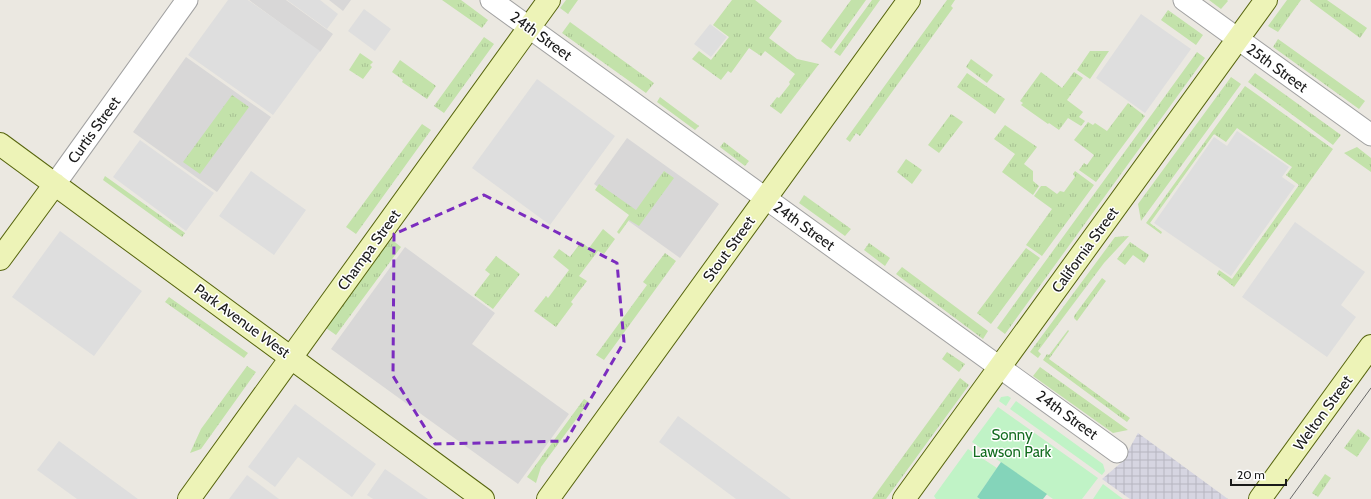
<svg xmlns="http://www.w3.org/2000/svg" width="1371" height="499" viewBox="0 0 1371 499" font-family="Cabin,sans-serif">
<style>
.residential{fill:#d8d7d7}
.grass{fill:url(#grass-tufts)}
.park{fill:#c0f3c6}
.pitch{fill:#84d4ba}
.parking{fill:#dedede}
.plaza{fill:url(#plaza-grid)}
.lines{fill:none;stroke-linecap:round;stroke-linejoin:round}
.street-casing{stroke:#a1a1a1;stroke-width:23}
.secondary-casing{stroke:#57650e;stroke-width:24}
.street{stroke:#fff;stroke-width:21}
.secondary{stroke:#edf3b7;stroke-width:22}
.tram{stroke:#686868;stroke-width:1}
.marked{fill:none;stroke:#7b2cbf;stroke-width:3;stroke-dasharray:8 5;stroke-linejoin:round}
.labels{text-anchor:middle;stroke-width:3;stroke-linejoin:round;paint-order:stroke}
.street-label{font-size:15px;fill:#1a1a1a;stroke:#fff}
.park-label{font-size:15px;fill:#146d20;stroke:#fff}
</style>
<defs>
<pattern id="grass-tufts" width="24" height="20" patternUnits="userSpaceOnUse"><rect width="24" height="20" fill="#c3e2aa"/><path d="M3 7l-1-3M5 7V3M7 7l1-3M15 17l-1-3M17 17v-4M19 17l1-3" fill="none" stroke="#a7c192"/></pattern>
<pattern id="plaza-grid" width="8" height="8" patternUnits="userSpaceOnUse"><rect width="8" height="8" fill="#d6d5e1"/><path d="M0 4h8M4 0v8" fill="none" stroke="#b7b6c0"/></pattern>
</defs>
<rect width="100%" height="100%" fill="#ebe8e1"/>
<!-- residential -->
<path class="residential" d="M249 0H286L333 34 320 52Z
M329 0H351L343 11Z
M186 57 271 117 217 192 133 132Z
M627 138 719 204 680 258 627 220 633 211 594 184Z
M405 247 495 313 472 344 569 414 518 484 331 349Z"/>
<!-- grass -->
<path class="grass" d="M442 0H461L488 20 482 28Z
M566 0H578L568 14 560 8Z
M732 0H755L782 21 769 38 797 59 819 64 781 114 770 106 777 97 779 98 790 84 789 82 795 74 765 51 761 56 749 48 731 73 728 71 721 80 692 59 699 51 711 60 729 37 713 25Z
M851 0H866L831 49 821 41Z
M872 0H880L840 56 834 52Z
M947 0H955L951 6 953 8 860 136 856 133 850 142 846 139Z
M1209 0H1227L1228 1 1221 9Z
M1287 0H1301L1278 32 1268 26Z
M1310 0H1327L1367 28 1360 38 1310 1Z
M1168 10 1203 35 1196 45 1161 20Z
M570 22 654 83 646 93 562 33Z
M484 37 494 44 444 113 434 106Z
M1278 39 1365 101 1359 109 1273 47Z
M1090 51H1109L1090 79 1077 70Z
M1197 52 1205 58 1005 334 997 328Z
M360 53 373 62 370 65 372 67 363 79 349 70Z
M971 59 993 75 987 83 966 67Z
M400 60 436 86 427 99 402 82 403 80 392 72Z
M1041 72 1062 88 1074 72 1083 78 1067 100 1083 112 1079 117 1085 121 1081 126 1068 118 1059 130 1049 123 1048 124 1021 105 1023 103 1020 101Z
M967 73 1005 99 995 114 957 87Z
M1255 73 1341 135 1333 145 1248 82Z
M1231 77 1241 84 1141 221 1138 204Z
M1245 86 1333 149 1234 287 1217 274 1219 270 1232 279 1299 185 1286 175 1292 167 1237 128 1226 142 1214 134 1150 223 1162 232 1161 234 1146 223Z
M232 95 249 107 200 174 183 162Z
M660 97 699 126 695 130 657 102Z
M1128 103 1145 116 1096 182 1079 170 1084 163 1087 165 1094 155 1074 140 1088 122 1093 125 1095 123 1107 131Z
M951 114 963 122 939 153 928 145Z
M422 124 431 130 356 234 346 227Z
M1005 125 1037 147 1024 164 1033 171V181L1039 186 1033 195 1002 172 1015 154 994 139Z
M724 142 749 161 745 166 720 147Z
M1357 147 1371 158V172L1344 153Z
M906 159 922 170 912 184 897 172Z
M664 171 674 178 639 226 629 220 619 234 617 232 629 215 595 190 599 184 636 210Z
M1075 171 1094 185 1042 256 1026 245 1052 209 1034 196 1041 186H1046L1057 194 1060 191 1064 192 1075 177 1073 174Z
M105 176 185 233 182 237 103 180Z
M804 195 851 229 845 236 799 203Z
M603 229 615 239 604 254 598 251 579 276 587 281 571 302 573 304 556 327 534 311 546 296 548 298 569 270 553 257 559 249 570 257 581 242 589 248Z
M1129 236 1104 263 1038 351 1041 354 1038 358 1030 352 1115 237Z
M391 239 401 247 336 335 326 328Z
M1130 242 1149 255 1144 263 1133 255 1125 265 1117 259Z
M869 243 890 258 885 266 864 250Z
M1026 248 1040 258 991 324 977 313Z
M665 253 676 261 604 360 596 355 647 285 643 282Z
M496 256 520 274 493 309 474 295 490 274 485 270Z
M902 267 988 331 983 339 896 274Z
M1102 278 1106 281 1077 321 1074 318V316Z
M169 297 248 353 244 358 165 302Z
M1068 330 1069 331 1049 359 1130 418 1127 422 1043 360 1047 354 1049 355Z
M947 352 965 364 959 372 942 359Z
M247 366 256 372 201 449 190 453 201 429Z
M1040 367 1128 430 1113 433 1033 376Z
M960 378 969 385 886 499H872Z
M584 399 589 402 541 467 536 483 527 477Z
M1358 429 1370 438 1357 457 1344 448Z
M1325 474 1331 478 1318 497 1312 493Z"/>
<!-- park -->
<path class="park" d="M1008 396 1011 398 1006 406 999 401 1001 397Z
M1016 401 1103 464 1105 471 1102 475 1010 409Z
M998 407 1098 478 1082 499H1053L972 442Z
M968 449 997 468 977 497 980 499H936L934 496Z
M1103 484 1123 499H1093Z"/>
<!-- pitch -->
<path class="pitch" d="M1001 462 1047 494 1043 499H980L977 497Z"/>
<!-- parking -->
<path class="parking" d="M228 0H248L320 51 273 115 188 55Z
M287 0H320L338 14 327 29Z
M364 9 391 29 375 51 348 31Z
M1141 14 1191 49 1145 113 1096 78Z
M710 24 727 37 711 57 694 44Z
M537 79 615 136 550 225 472 168Z
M1237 131 1289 167 1282 177 1295 186 1231 276 1154 223 1214 137 1227 146Z
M140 140 214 193 186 231 113 177Z
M251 171 306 210 274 255 219 216Z
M1295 222 1365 272 1341 305 1356 317 1327 357 1242 297Z
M60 231 142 291 94 356 12 297Z
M295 404 376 464 352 497 298 457 275 487 248 467Z
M678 416 791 499H736L659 442Z
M59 441 138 499H77L37 470Z
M385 469 428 499H373L367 495Z
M247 475 279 499H229Z"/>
<!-- plaza -->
<path class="plaza" d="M1138 433 1228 499H1130L1102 479 1122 462Z"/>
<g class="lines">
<defs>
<path id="street" d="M491 0 1117 452
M1184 0 1371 135
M55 184 187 0"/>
<path id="secondary" d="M0 144 483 499
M0 259 55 184
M189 499 549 0
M548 499 909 0
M904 499 1266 0
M1260 499 1371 346"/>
</defs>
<!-- street casing -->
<use href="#street" class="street-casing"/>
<!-- secondary casing -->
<use href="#secondary" class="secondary-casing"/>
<!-- street -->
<use href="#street" class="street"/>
<!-- secondary -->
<use href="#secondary" class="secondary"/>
<!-- tram -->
<path class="tram" d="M1290 499 1371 388"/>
</g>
<!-- marked area -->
<path class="marked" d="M484 195 617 263 624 342 566 441 435 444 393 376 394 234Z"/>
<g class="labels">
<!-- street labels -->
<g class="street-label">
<text transform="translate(541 36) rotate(36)" y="5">24th Street</text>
<text transform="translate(1277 68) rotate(36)" y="5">25th Street</text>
<text transform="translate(94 130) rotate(-54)" y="5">Curtis Street</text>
<text transform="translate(804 226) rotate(36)" y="5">24th Street</text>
<text transform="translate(729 249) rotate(-54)" y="5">Stout Street</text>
<text transform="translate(369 250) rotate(-54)" y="5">Champa Street</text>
<text transform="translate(1085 250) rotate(-54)" y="5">California Street</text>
<text transform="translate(242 321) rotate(36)" y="5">Park Avenue West</text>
<text transform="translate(1323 413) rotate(-54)" y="5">Welton Street</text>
<text transform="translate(1067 415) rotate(36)" y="5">24th Street</text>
</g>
<!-- park labels -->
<g class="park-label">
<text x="1012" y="440">Sonny<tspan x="1012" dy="17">Lawson Park</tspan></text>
</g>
</g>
<!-- scale -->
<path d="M1231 479v6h55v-6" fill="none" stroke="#1a1a1a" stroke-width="2"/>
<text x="1237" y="479" font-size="12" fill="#1a1a1a" stroke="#ffffff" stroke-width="3" paint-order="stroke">20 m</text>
</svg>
